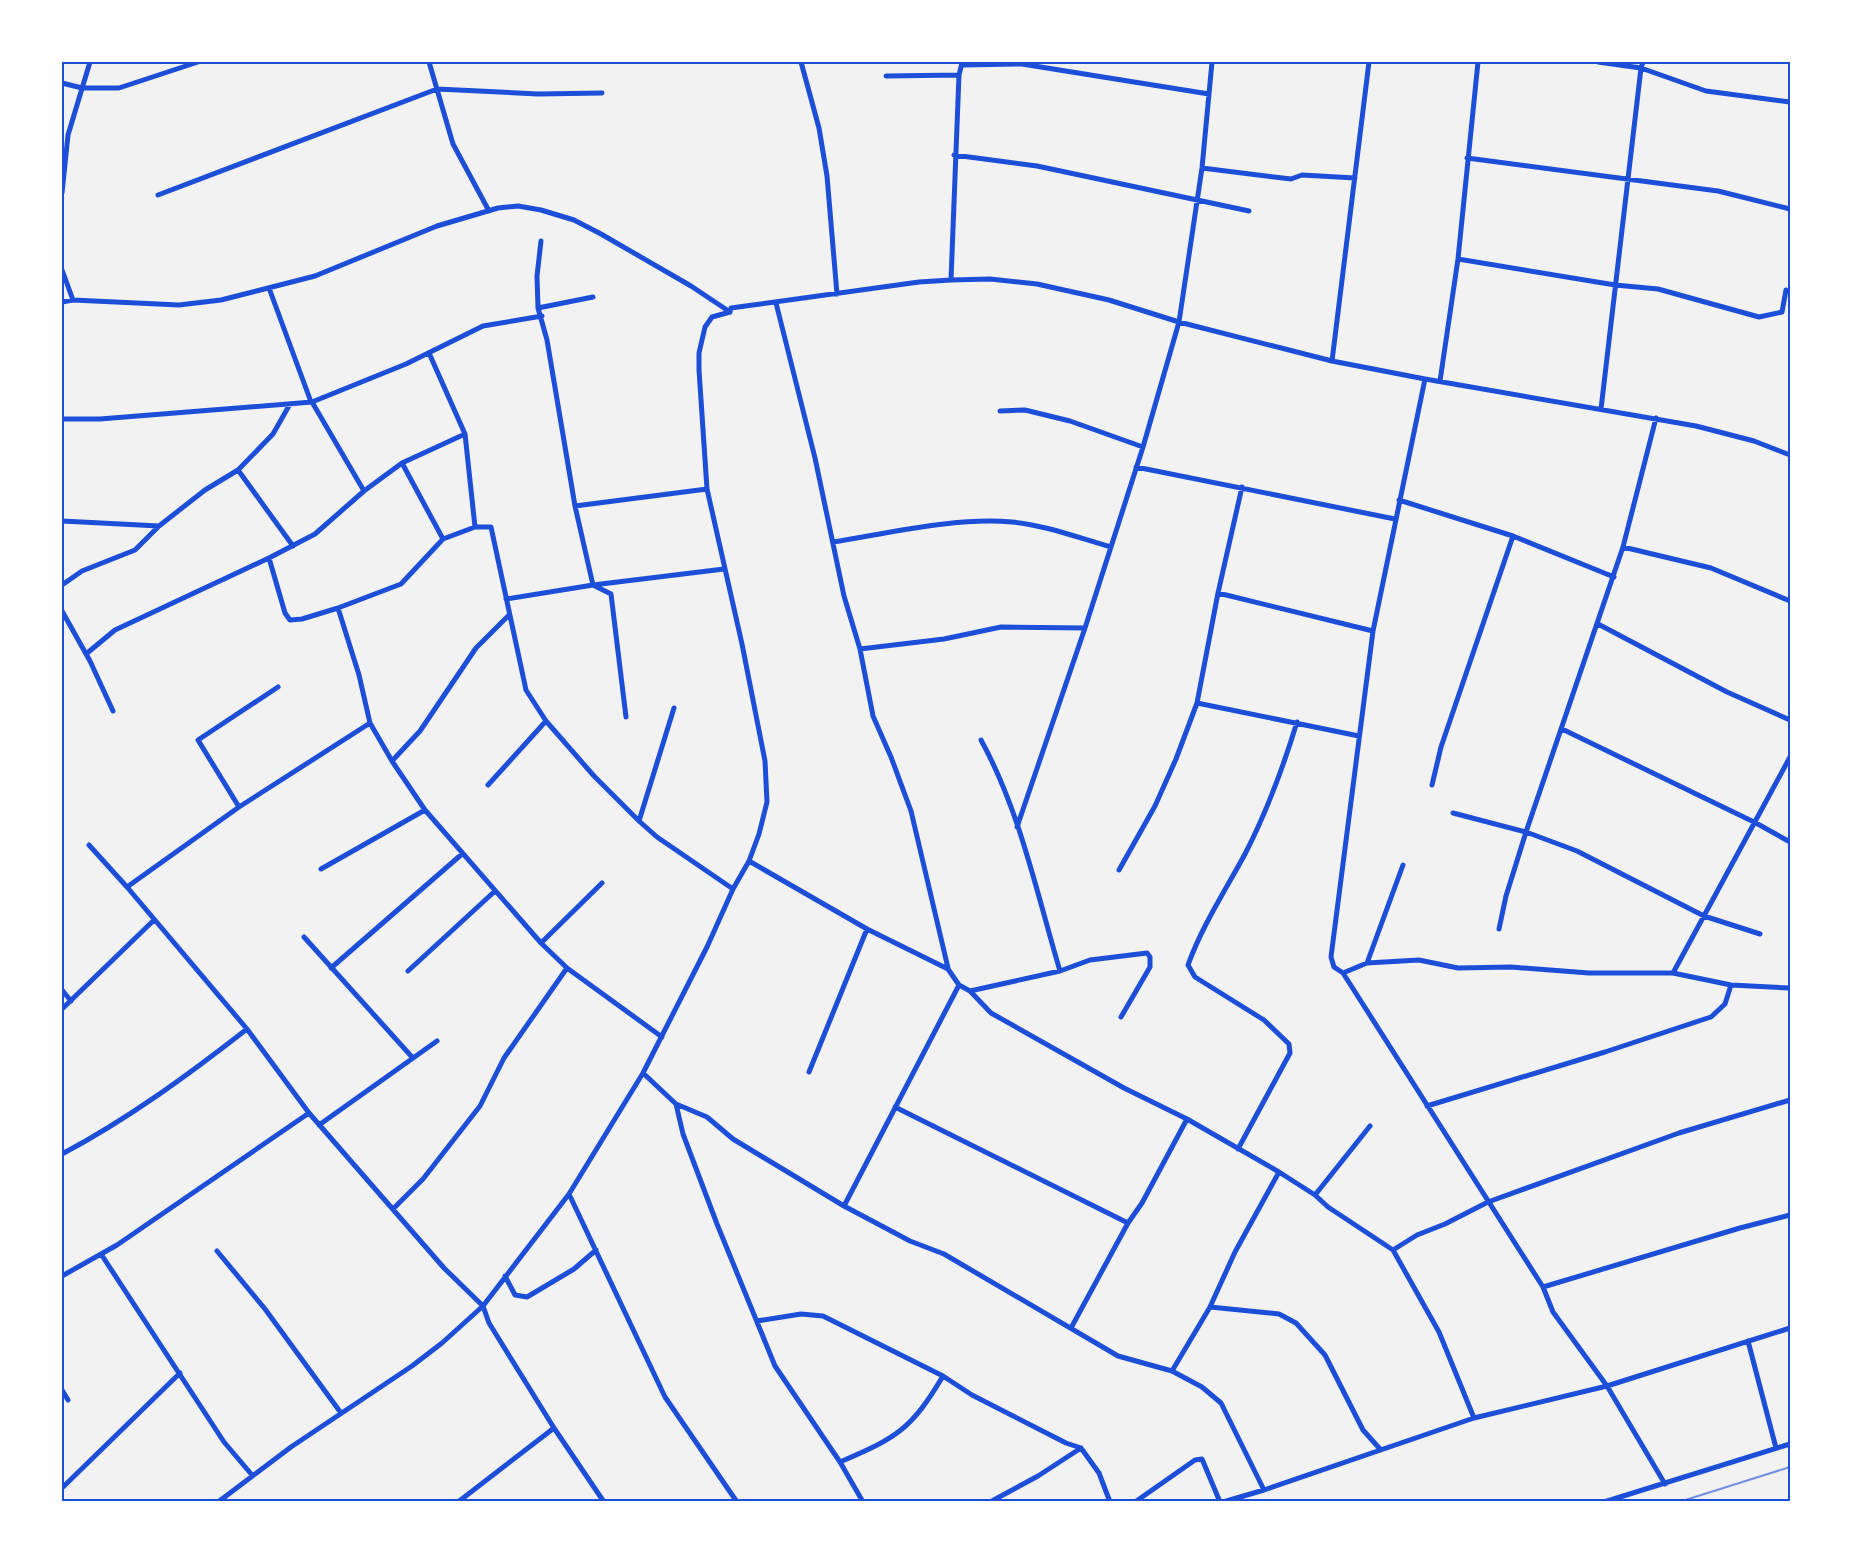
<svg xmlns="http://www.w3.org/2000/svg" width="1852" height="1563" viewBox="0 0 1852 1563" font-family="'Archivo Narrow',sans-serif">
<style>
.lines{fill:none;stroke-linecap:round;stroke-linejoin:round}
.minor{stroke:#1d4ed8;stroke-width:5}
.rail{stroke:#7290e2;stroke-width:2}
.neatline{fill:none;stroke:#1d4ed8;stroke-width:2}
</style>
<rect width="100%" height="100%" fill="#f2f2f2"/>
<g class="lines">
<!-- minor -->
<path class="minor" d="M429 62 453 144 489 211
M801 62 819 128 827 176 837 294
M1598 62 1641 68 1706 91 1790 102
M962 65 1022 64 1209 94
M886 76 959 75
M62 83 82 88H119L198 62
M954 155 1037 166 1249 211
M1467 158 1718 191 1790 209
M1202 168 1291 179 1302 175 1355 178
M62 193 68 135 90 62
M158 195 437 89 538 94 602 93
M541 241 537 276 538 308 547 340 575 506 593 585 611 594 626 717
M1458 259 1615 285 1658 289 1759 317 1782 312 1786 290
M62 270 73 300
M951 280 959 75 962 63
M269 288 311 402
M62 302 73 300 179 305 221 300 315 276 437 226 498 208 518 206 541 210 574 220 601 234 691 286 730 312
M776 303 815 458 844 596 860 649 873 716 891 757 911 811 948 968
M538 308 593 297
M429 353 465 434 475 527
M1332 361 1369 62
M1425 379 1373 631 1331 957 1334 967 1343 973 1367 963 1419 960 1458 968 1511 967 1589 973H1673L1731 985 1790 988
M1440 381 1458 259 1478 62
M312 402 364 491
M1601 409 1641 68 1643 62
M1000 411 1025 410 1070 421 1143 447
M62 419H100L312 402 406 364 483 326 542 316
M402 463 465 434
M1136 467 1395 519
M238 470 293 546
M1399 500 1513 536 1614 577
M575 506 707 489
M62 521 159 526
M833 542C889 533 956 517 1012 522 1045 525 1079 538 1111 547
M1623 547 1711 568 1790 601
M269 558 285 613 290 620 302 619 338 608 401 584 443 539 475 527H491L526 690 546 721 594 776 639 821 657 837 733 889
M62 585 82 571 135 550 159 526 205 490 238 470 273 434 290 404
M1218 593 1373 631
M506 599 593 585 724 569
M338 608 359 675 370 723 392 761 425 810 541 943 567 968 662 1037
M62 611 90 661 113 711
M1598 624 1727 692 1790 720
M860 649 944 639 1001 627 1085 628
M86 654 115 630 269 558 315 534 364 491 402 463 443 539
M1197 703 1359 736
M1562 729 1756 823 1790 842
M981 740C1020 811 1037 894 1060 971
M392 761 420 731 476 648 509 615
M488 785 546 721
M1432 785 1441 747 1513 536
M239 807 198 740 278 687
M1453 813 1526 832 1577 851 1704 916 1760 934
M639 821 674 708
M1017 827 1085 628 1143 447 1179 322 1202 168 1212 62
M89 845 127 887 247 1029 309 1113 444 1268 483 1306 489 1323 554 1428 604 1502
M749 861 867 929 948 969 959 985 970 991 991 1013 1124 1088 1187 1119 1279 1172 1315 1195 1328 1207 1393 1250 1439 1332 1474 1418
M321 869 425 810
M1119 870 1155 806 1176 759 1197 703 1218 593 1242 487
M127 887 239 807 370 723
M1499 929 1506 896 1526 832 1623 547 1656 418
M304 937 412 1057
M541 943 602 883
M1367 963 1403 865
M331 968 462 854
M408 971 495 891
M1343 973 1543 1287 1553 1312 1607 1386 1665 1484
M1673 973 1790 757
M62 990 71 1001
M970 991 1060 971 1090 960 1147 953 1150 957V967L1121 1017
M62 1009 154 920
M809 1072 867 929
M643 1073 676 1104 707 1117 733 1139 844 1206 910 1241 944 1254 1118 1356 1172 1371 1202 1387 1221 1403 1264 1490
M676 1104 683 1134 717 1224 775 1366 840 1462 863 1502
M1427 1106 1605 1052 1711 1017 1725 1004 1731 985
M895 1107 1128 1223
M319 1125 437 1041
M1238 1149 1290 1053 1289 1044 1264 1020 1195 977 1188 965C1202 926 1225 891 1245 854 1267 811 1283 768 1297 722
M62 1154C128 1119 188 1075 247 1029
M569 1194 665 1397 737 1502
M1315 1195 1370 1126
M844 1206 959 985
M393 1209 423 1179 480 1106 504 1058 567 968
M1393 1250 1417 1235 1445 1224 1488 1202 1679 1133 1790 1100
M217 1251 265 1309 341 1413
M101 1254 224 1442 252 1475
M62 1276 117 1245 309 1113
M505 1276 515 1295 527 1297 574 1269 596 1250
M1543 1287 1740 1228 1790 1215
M1210 1307 1279 1314 1296 1323 1325 1355 1363 1430 1380 1449
M757 1321 801 1314 823 1316 943 1376 972 1395 1066 1443 1081 1448 1099 1473 1110 1502
M1071 1328 1128 1223 1142 1203 1187 1119
M1748 1341 1776 1448
M1172 1371 1210 1307 1235 1252 1279 1172
M62 1390 68 1400
M840 1462C896 1438 911 1430 943 1376
M62 1488 180 1373
M218 1502 291 1447 412 1366 442 1343 483 1306 569 1194 643 1073 707 947 733 889 749 861 759 834 767 802 765 761 742 644 707 489 699 370V353L705 327 712 317 730 312 731 308 919 282 951 280 990 279 1037 284 1109 300 1179 322 1332 361 1425 379 1696 426 1754 441 1790 455
M458 1502 554 1428
M990 1502 1038 1476 1081 1448
M1135 1502 1195 1460 1202 1459 1220 1502
M1223 1502 1264 1490 1474 1418 1607 1386 1790 1328
M1604 1502 1790 1444"/>
<!-- rail -->
<path class="rail" d="M1679 1502 1790 1467"/>
</g>
<!-- border -->
<rect width="1852" height="1563" fill="none" stroke="#ffffff" stroke-width="126"/>
<rect x="63" y="63" width="1726" height="1437" class="neatline"/>
</svg>
